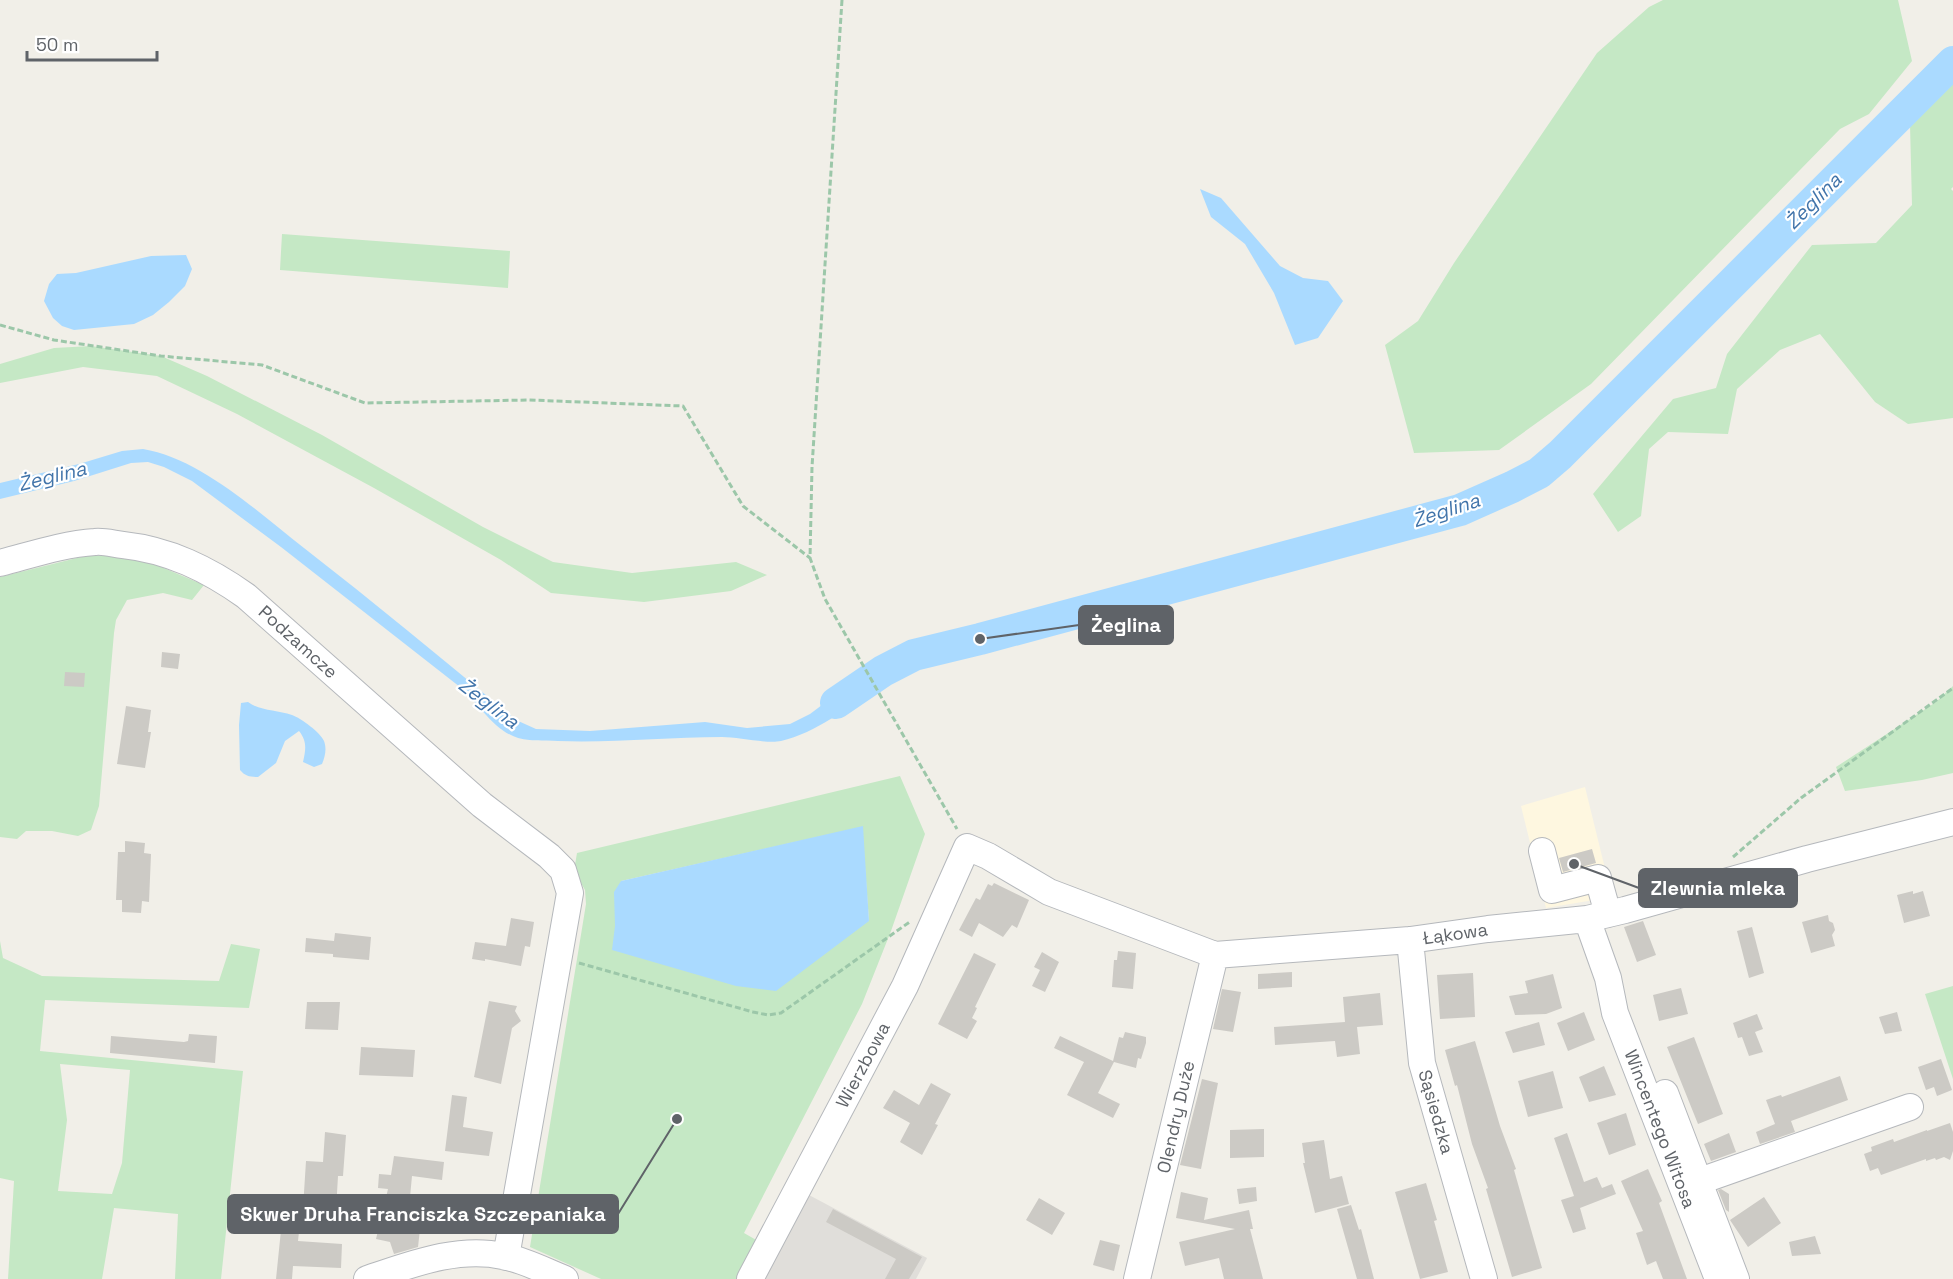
<svg xmlns="http://www.w3.org/2000/svg" width="1953" height="1279" viewBox="0 0 1953 1279" font-family="'Space Grotesk',sans-serif">
<style>
.commercial{fill:#fef7e0}
.industrial{fill:#e0deda}
.green{fill:#c5e8c5;fill-rule:evenodd}
.water{fill:#aadaff}
.lines{fill:none;stroke-linecap:round;stroke-linejoin:round}
.river{stroke:#aadaff;stroke-width:32}
.building{fill:#cccac5}
.minor-casing{stroke:#b5b8bc;stroke-width:28}
.path{stroke:#9cc7a9;stroke-width:3;stroke-dasharray:6 3;stroke-linecap:butt}
.minor{stroke:#fff;stroke-width:26}
.labels{text-anchor:middle;stroke-width:4.5;stroke-linejoin:round;paint-order:stroke}
.street-label{font-size:18px;fill:#5f6368;stroke:#fff}
.water-label{font-size:20px;font-style:italic;fill:#4174aa;stroke:#fff}
.leader{fill:none;stroke:#5f6368;stroke-width:2}
.callout-dot{fill:#5f6368;stroke:#fff;stroke-width:2}
.callout{fill:#5f6368;stroke:#5f6368;stroke-width:2}
.callout-label{font-size:20px;text-anchor:middle;font-weight:bold;fill:#fff}
</style>
<rect width="100%" height="100%" fill="#f1efe8"/>
<!-- commercial -->
<path class="commercial" d="M1585 787 1612 897 1546 908 1521 806Z"/>
<!-- industrial -->
<path class="industrial" d="M809 1195 927 1258 916 1279H765Z"/>
<!-- green -->
<path class="green" d="M1663 0H1898L1912 61 1869 114 1840 129 1591 384 1499 450 1414 453 1385 345 1418 321 1454 263 1597 53 1649 7Z
M1953 80V187L1951 189 1953 191V418L1908 424 1875 402 1820 334 1780 350 1737 389 1728 434 1668 432 1649 449 1641 516 1618 532 1593 494 1673 399 1716 388 1727 354 1812 245 1876 243 1912 205 1910 124Z
M282 234 510 251 508 288 280 270Z
M91 346 161 356 207 376 322 435 483 527 553 562 632 573 736 562 767 575 731 591 644 602 551 593 501 560 374 488 237 414 157 376 83 367 0 383V364L54 348Z
M89 555 124 556 159 566 204 585 192 600 163 593 127 600 116 620 114 633 99 806 91 830 78 836 52 831H26L17 839 0 837V577Z
M1953 686V773L1922 780 1845 791 1836 767 1936 702Z
M900 776 925 834 891 931 862 1004 744 1233 758 1241 738 1279H601L530 1247 586 904 585 890 574 871 577 853ZM862 827 869 921 613 950 621 881Z
M0 941 3 958 42 976 219 981 231 944 260 949 249 1008 45 1000 40 1051 243 1071 221 1279H175L178 1214 114 1208 102 1279H8L14 1181 0 1178ZM60 1064 130 1070 122 1163 112 1194 58 1191 67 1120Z
M1953 986V1079L1925 994Z"/>
<!-- water -->
<path class="water" d="M1200 189 1221 198 1280 266 1303 278 1328 281 1343 301 1318 338 1295 345 1274 293 1245 244 1211 217Z
M186 255 192 269 185 286 169 302 153 315 134 324 74 330 62 326 53 318 44 301 49 284 57 274 76 273 151 256Z
M143 449C200 458 259 513 304 548 376 604 446 662 516 720L536 729 590 731 705 722 747 728 790 724 810 714 866 672 875 689C846 708 816 733 781 741 767 744 738 737 722 737 667 737 613 743 558 741 545 740 526 742 513 736 491 727 478 702 460 687L281 547 192 481 164 467 148 462 131 463 74 481 0 499V483L79 464 122 451Z
M248 702C260 711 277 710 292 715 301 718 321 733 324 741 327 749 325 757 322 764L314 767 303 762C306 749 307 741 299 731L285 741 276 763 258 777C250 777 245 776 240 770L239 725 241 703Z
M863 826 869 921 776 991 736 986 612 950 615 926 614 892 621 881Z"/>
<g class="lines">
<!-- river -->
<path class="river" d="M836 703 883 671 914 655 980 639 1460 510 1512 487 1539 473 1560 455 1953 62"/>
</g>
<!-- building -->
<path class="building" d="M162 652 180 654 178 669 161 667Z
M65 672 85 673 84 687 64 686Z
M126 706 151 710 148 732H151L145 768 117 764Z
M125 841 145 843 144 853 151 854 149 902 142 901 141 913 122 912V900H116L118 852H125Z
M1592 849 1596 863 1563 872 1559 858Z
M994 883 1029 900 1017 928 1012 925 1003 937 979 923 972 937 959 930 976 898 980 900 988 884 992 886Z
M1913 891V894L1923 891 1930 916 1904 923 1897 895Z
M1828 915 1829 921 1833 923 1835 930 1832 935 1835 946 1811 953 1802 922Z
M511 918 534 922 530 947 525 946 521 966 485 959V961L472 959 475 942 506 946Z
M1643 921 1656 955 1637 962 1624 927Z
M1752 927 1764 973 1749 978 1737 931Z
M335 933 371 937 369 960 333 957V954L305 952 306 938 334 941Z
M1118 951 1136 953 1133 989 1112 987 1114 960H1117Z
M1042 952 1059 962 1045 992 1032 986 1040 970 1034 967Z
M974 953 996 964 975 1007 977 1008 972 1018 977 1021 967 1039 938 1024Z
M1292 972V987L1258 989V974Z
M1473 973 1475 1017 1440 1019 1437 975Z
M1553 974 1562 1008 1546 1014 1515 1015 1509 996 1528 993 1525 981Z
M1681 988 1688 1014 1659 1021 1653 995Z
M1222 989 1241 992 1233 1032 1213 1029Z
M1380 993 1383 1025 1357 1027 1360 1054 1337 1057 1335 1041 1275 1045 1274 1027 1345 1022 1343 997Z
M489 1001 517 1006 515 1011 521 1021 512 1028 501 1084 474 1077Z
M307 1002H340L338 1030 305 1029Z
M1584 1012 1595 1040 1568 1051 1557 1023Z
M1897 1012 1902 1031 1885 1034 1879 1017Z
M1757 1014 1763 1029 1755 1032 1763 1052 1749 1056 1742 1037 1738 1038 1733 1023Z
M1539 1022 1545 1045 1513 1053 1505 1032Z
M1125 1032 1146 1037V1043L1141 1059 1138 1058 1136 1068 1114 1062 1098 1093 1120 1104 1113 1118 1067 1095 1084 1062 1054 1048 1060 1036 1113 1061 1119 1037 1123 1038Z
M189 1034 217 1036 215 1063 110 1053 111 1036 184 1042 188 1041Z
M1694 1037 1723 1114 1698 1124 1667 1047Z
M1475 1041 1500 1126 1516 1169 1514 1170 1542 1268 1512 1277 1486 1189 1488 1188 1472 1144 1457 1085 1455 1086 1445 1050Z
M361 1047 415 1050 413 1077 359 1075Z
M1941 1059 1952 1090 1937 1096 1934 1087 1926 1090 1918 1067Z
M1604 1066 1616 1095 1589 1102 1579 1077Z
M1553 1071 1563 1108 1528 1117 1518 1081Z
M1840 1076 1848 1100 1791 1121 1795 1132 1760 1144 1756 1132 1775 1124 1766 1100 1781 1095 1782 1097Z
M1202 1079 1218 1083 1201 1169 1180 1165Z
M931 1083 951 1094 935 1124 938 1125 922 1155 900 1142 910 1123 883 1108 894 1090 919 1105Z
M452 1095 467 1097 463 1127 493 1132 489 1156 445 1151Z
M1626 1113 1636 1145 1609 1155 1597 1123Z
M1950 1123 1953 1132V1151L1950 1160 1944 1157 1936 1160 1935 1158 1926 1161V1159L1881 1175 1878 1168 1870 1171 1864 1154 1872 1151 1871 1147 1893 1139 1894 1142 1927 1130V1131Z
M1264 1129V1157L1230 1158V1130Z
M325 1132 346 1135 343 1176H338L336 1210 303 1208 306 1161 323 1162Z
M1567 1133 1584 1182 1597 1177 1602 1188 1612 1184 1616 1194 1580 1208 1586 1229 1573 1233 1561 1200 1574 1196 1554 1138Z
M1729 1133 1736 1152 1711 1161 1704 1144Z
M1324 1140 1330 1179 1342 1176 1349 1204 1315 1213 1303 1163H1305L1302 1143Z
M394 1156 444 1162 442 1180 412 1176 408 1218 421 1220 418 1247 394 1254 390 1242 376 1239 388 1189 378 1188 379 1174 391 1175Z
M1648 1169 1662 1201 1659 1203 1687 1279H1663L1656 1261 1647 1265 1636 1233 1643 1231 1621 1181Z
M1426 1183 1437 1220 1434 1221 1448 1272 1420 1279 1395 1192Z
M1256 1187 1257 1201 1239 1204 1237 1189Z
M1721 1189 1729 1194V1212L1726 1210 1718 1190Z
M1181 1192 1208 1198 1204 1220 1249 1210 1253 1229H1250L1263 1279H1224L1219 1258 1185 1266 1179 1242 1235 1229 1176 1218Z
M1764 1197 1781 1223 1748 1247 1730 1220Z
M1039 1198 1065 1213 1052 1235 1026 1220Z
M284 1201 302 1204 298 1241 342 1244 341 1268 293 1266 292 1279H276Z
M1351 1205 1359 1230 1361 1229 1374 1279H1357L1337 1209Z
M833 1209 922 1257 909 1279H885L896 1259 826 1222Z
M1815 1236 1821 1254 1792 1256 1789 1242Z
M1100 1240 1120 1245 1114 1271 1093 1265Z"/>
<g class="lines">
<defs>
<path id="minor" d="M0 563C31 555 63 544 95 542 104 541 114 544 123 545 169 550 208 569 246 596L482 805 549 856 563 870 570 893 506 1257
M1542 851 1552 890 1598 878 1608 914
M1587 919 1608 978 1615 1013 1718 1279
M1410 940 1422 1063 1484 1279
M1665 1093 1736 1279
M1700 1181 1910 1107
M367 1279C410 1265 457 1246 503 1256 524 1260 545 1271 565 1279
M750 1279 905 986 967 847 988 856 1049 892 1215 955 1410 940 1488 929 1587 919 1625 910 1807 859 1953 822
M1137 1279 1215 955"/>
</defs>
<!-- minor casing -->
<use href="#minor" class="minor-casing"/>
<!-- path -->
<path class="path" d="M842 0 812 467 810 558 825 599 957 829
M0 325 54 340 161 356 262 365 365 403 529 400 683 406 743 506 810 558
M1733 857 1801 798 1953 688
M579 963 753 1012 768 1015 781 1013 911 921"/>
<!-- minor -->
<use href="#minor" class="minor"/>
</g>
<g class="labels">
<!-- street labels -->
<g class="street-label">
<text transform="translate(298 642) rotate(42)" y="6">Podzamcze</text>
<text transform="translate(1455 934) rotate(-8)" y="6">Łąkowa</text>
<text transform="translate(863 1065) rotate(-62)" y="6">Wierzbowa</text>
<text transform="translate(1436 1112) rotate(74)" y="6">Sąsiedzka</text>
<text transform="translate(1176 1117) rotate(-77)" y="6">Olendry Duże</text>
<text transform="translate(1660 1129) rotate(69)" y="6">Wincentego Witosa</text>
</g>
<!-- water labels -->
<g class="water-label">
<text transform="translate(1813 201) rotate(-45)" y="7">Żeglina</text>
<text transform="translate(52 476) rotate(-14)" y="7">Żeglina</text>
<text transform="translate(1446 510) rotate(-18)" y="7">Żeglina</text>
<text transform="translate(489 703) rotate(37)" y="7">Żeglina</text>
</g>
</g>
<!-- callouts -->
<path class="leader" d="M980 639L1079 625M1574 864L1639 888M677 1119L618 1214"/>
<g class="callout-dot">
<circle cx="980" cy="639" r="6"/>
<circle cx="1574" cy="864" r="6"/>
<circle cx="677" cy="1119" r="6"/>
</g>
<g class="callout">
<rect x="1079" y="606" width="94" height="38" rx="6"/>
<rect x="1639" y="869" width="158" height="38" rx="6"/>
<rect x="228" y="1195" width="390" height="38" rx="6"/>
</g>
<g class="callout-label">
<text x="1126" y="632">Żeglina</text>
<text x="1718" y="895">Zlewnia mleka</text>
<text x="423" y="1221">Skwer Druha Franciszka Szczepaniaka</text>
</g>
<!-- scale -->
<path d="M27 51v9h130v-9" fill="none" stroke="#5f6368" stroke-width="3"/>
<text x="36" y="51" font-size="18" fill="#5f6368" stroke="#ffffff" stroke-width="4.5" paint-order="stroke">50 m</text>
</svg>
